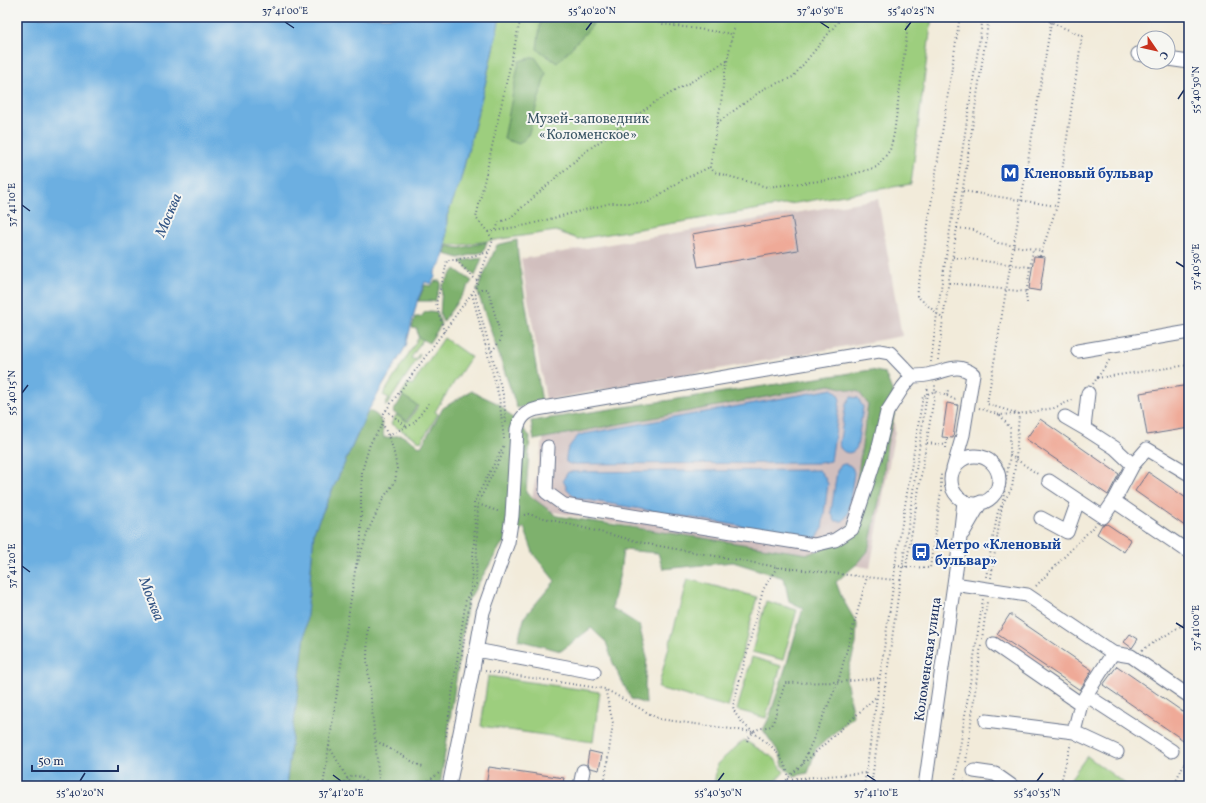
<svg xmlns="http://www.w3.org/2000/svg" width="1206" height="803" viewBox="0 0 1206 803" font-family="Vollkorn,serif">
<style>
.industrial{fill:#d1bfbe}
.green{fill:#9dce7e;stroke:#5c7e6e}
.forest{fill:#7eb16d;stroke:#4c7066}
.water{fill:#6cafe1;stroke:#446fa0}
.building{fill:#efaa98}
.lines{fill:none;stroke-linecap:round;stroke-linejoin:round}
.minor-casing{stroke:#667189;stroke-width:15}
.path{stroke:#667189;stroke-width:2;stroke-dasharray:1 3;stroke-linecap:butt}
.minor{stroke:#fff;stroke-width:13}
.ticks{fill:none;stroke:#1b2f5e;stroke-width:1.5}
.labels{text-anchor:middle;stroke-width:4;stroke-linejoin:round;paint-order:stroke}
.park-label{font-size:14px;fill:#3c5766;stroke:#f6f6f2}
.transit-label{font-size:14px;font-weight:bold;fill:#164399;stroke:#f6f6f2;text-anchor:start}
.street-label{font-size:14px;fill:#1b2f5e;stroke:#f6f6f2}
.water-label{font-size:15px;font-style:italic;fill:#335585;stroke:#f6f6f2}
.neatline{fill:none;stroke:#1b2f5e;stroke-width:1.5}
.ticks-label{font-size:10px;text-anchor:middle;fill:#1b2f5e}
</style>
<rect width="100%" height="100%" fill="#f6f6f2"/>
<filter id="ink" filterUnits="userSpaceOnUse"><feTurbulence type="fractalNoise" baseFrequency=".025" numOctaves="2"/><feDisplacementMap in="SourceGraphic" scale="8" xChannelSelector="R" yChannelSelector="G"/><feConvolveMatrix kernelMatrix="1 2 1 2 8 2 1 2 1" color-interpolation-filters="sRGB"/></filter>
<filter id="wash" filterUnits="userSpaceOnUse"><feTurbulence type="fractalNoise" baseFrequency=".012" numOctaves="4" result="noise"/><feDisplacementMap in="SourceGraphic" scale="16" xChannelSelector="R" yChannelSelector="G"/><feGaussianBlur stdDeviation="0.9" result="paint"/><feColorMatrix in="noise" values="0 0 0 0 0 0 0 0 0 0 0 0 0 0 0 0 0 1.4 0 .05"/><feComposite in="paint" operator="in"/></filter>
<g filter="url(#wash)">
<rect width="100%" height="100%" fill="#f2ebda"/>
<!-- industrial -->
<path class="industrial" d="M878 199 902 336 546 400 521 259Z
M871 373 892 405 895 431 870 568 530 508 546 425Z"/>
<!-- green -->
<path class="green" d="M500 17H932L911 184 578 239 556 231 461 245H446L447 216 460 182 485 85Z
M419 337 423 339 411 358 415 360 419 354 420 355 387 405H385L389 398 383 395Z
M444 338 471 357 439 405 435 412 438 414 421 442 391 424 396 415 408 422 418 406 401 395 408 383 412 385Z
M687 579 757 597 728 707 658 688Z
M766 601 797 610 783 660 752 652Z
M752 657 781 666 766 718 737 710Z
M488 676 600 692 593 742 481 726Z
M744 740 774 758 784 772 771 786H714L717 764Z
M1087 756 1128 786H1074L1068 782Z"/>
<!-- forest -->
<path class="forest" d="M541 17H594L592 26 557 63 537 49Z
M535 57 546 73 528 136 519 144 504 139 519 61Z
M517 240 518 257 542 402 517 408 477 290 497 245Z
M487 242 483 252 459 258 445 254 447 246 460 248Z
M482 258 475 276 460 261Z
M455 269 472 281 443 322 440 315 442 286Z
M435 281H440L441 283 435 301H418L425 285 431 286Z
M430 311 437 312 441 325 429 343 418 337 417 329 412 328 415 317H421L425 312Z
M871 370 885 373 897 403 887 444 882 487 868 551 859 562 836 582 842 598 857 624 856 644 846 679 853 716 816 749 808 773 794 776 783 766 780 754 763 730 769 718 787 663 803 608 789 601 784 578 733 562 663 569 658 553 623 550 620 573 612 608 639 625 647 657 645 685 646 704 631 699 613 663 606 642 591 628 561 651 518 640 525 616 555 581 534 555 524 527 501 545 468 601 440 786H286L309 593 314 531 368 411C383 415 382 425 384 438L401 435 421 447 443 408 471 391 499 404 530 436 526 493 557 516 808 554 836 544 851 523 868 404 859 392 830 385 534 440 531 421Z
M403 396 417 405 407 421 393 412Z"/>
<!-- water -->
<path class="water" d="M17 17H500L485 85 460 182 447 216 446 245 442 262 435 272V277L431 284 425 282 417 302 406 346 368 411 314 531 309 593 305 635 286 786H17Z
M833 389 838 394 840 400 831 461 820 463 570 464 566 462C565 449 571 444 579 435Z
M851 397 858 398 863 407 857 447C852 456 842 454 839 445L846 404Z
M844 464C850 464 853 467 854 473L848 514 843 521H835L831 512 837 471 841 465Z
M819 470 824 476 828 484 822 530 816 539 576 498 567 489 563 480 568 472Z"/>
<g id="blocks">
<!-- building -->
<path class="building" d="M792 217 798 250 698 267 692 234Z
M1034 256 1045 257 1040 291 1029 289Z
M1189 385V428L1147 435 1140 393Z
M947 403 958 405 953 438 942 437Z
M1040 419 1119 474 1108 495 1026 439Z
M1148 472 1189 500V529L1135 491Z
M1107 524 1131 540 1124 552 1097 534 1102 525Z
M1010 614 1092 670 1080 690 997 634Z
M1130 634 1138 639 1132 648 1124 642Z
M1117 666 1189 716V744L1103 685Z
M589 751 602 754 599 770 590 768 587 764Z
M489 767 564 778 562 786H486Z"/>
</g>
</g>
<g filter="url(#ink)">
<use href="#blocks" fill-opacity="0" stroke="#667189" stroke-width="1"/>
<g class="lines">
<defs>
<path id="minor" d="M1138 54 1144 55
M1168 59 1189 62
M1078 351 1189 332
M912 376C918 376 925 376 931 374 948 371 956 362 973 374L963 435 953 469
M1088 393 1084 428 1115 448 1133 465 1147 449 1189 474
M1065 417 1084 428
M951 480a24 24 0 1 1 48 0a24 24 0 1 1-48 0Z
M1133 465 1114 501 1189 552
M1049 481 1103 517 1114 501
M1041 518 1067 532 1078 501
M963 533 981 502
M954 584 1027 595 1113 653 1131 656 1189 696
M994 644 1081 704 1086 695
M476 650 594 672
M1113 653 1086 695 1172 751
M986 721 1074 732 1117 752
M1074 732 1081 704
M974 771 995 774 1012 786
M449 786 473 669 483 612 508 542 512 516 517 429C520 418 525 412 537 409L879 351 890 353 912 376 903 387 887 412 878 450 859 509 852 529 835 540 814 545 564 505 546 492 548 447
M580 786 583 771
M925 786 958 556 964 501"/>
</defs>
<!-- minor casing -->
<use href="#minor" class="minor-casing"/>
<!-- path -->
<path class="path" d="M648 17 663 24 732 34
M736 17 724 77 721 103 717 123 710 167 714 172 767 187 837 179 877 167 890 150 894 134 909 17
M717 123 765 88 793 77 842 17
M963 191 1056 206
M957 228 974 230 998 243 1033 249
M496 230 499 222 509 219 585 152 654 103 727 61
M488 232 527 225 611 203H647L682 180 710 167
M1040 256 1057 206 1082 36 1040 17
M953 257 1030 267
M456 260 489 252
M949 283 1027 292
M472 294 499 397 504 439
M1027 303 1026 295 1033 249 1042 251
M943 319 989 17
M444 332 436 303 444 276 447 260H456L478 282
M492 351 500 341 501 336 488 290 485 289H481L475 295 504 398 506 424
M938 360 943 319 917 296 959 22 956 17
M931 362 937 314 983 17
M1097 378 1189 365
M1093 384 1111 358
M947 396 956 400
M979 408 1000 415 1026 413 1054 408 1075 399
M386 410 407 427
M1000 415 1010 428V455L1003 500
M388 435 413 424 429 403
M927 443 946 445
M946 448 947 438
M1010 455 1039 475
M1105 464 1108 458
M478 504 500 512
M524 515 528 514 648 544 777 567 894 580
M895 566 930 568 941 491V472
M777 567 763 590 733 706C735 722 761 737 772 747 781 756 786 766 789 777
M906 567 935 391 947 396 948 390
M356 568 368 531 384 497 395 482 397 468 393 448 383 424
M986 577 998 511 1012 488 1016 459 1019 414 987 404 1052 17
M991 578 1002 505
M1036 586 1095 525
M368 626 367 659 379 780 378 786
M982 639 987 602
M1142 650 1189 621
M460 667 470 601 475 527 474 502 504 445
M485 671 605 689 659 719 753 732
M446 736 466 599 476 584 478 503 503 453
M376 741 424 768
M747 741C755 728 757 729 772 726L785 683 838 682 880 678
M329 746 347 778 353 786
M966 762 981 645
M802 765 838 682 867 577
M788 779 866 773
M323 786 355 571 361 539V499L362 471 370 444 383 423 384 413 475 289 493 240 488 232 476 218 521 17
M343 786C347 773 363 772 367 786
M422 786 439 773
M604 786 613 723 605 689
M781 786 793 773 876 697
M864 786 894 580 895 566 923 396 935 391V384
M871 786 928 386
M954 786 983 599
M963 786 964 778
M1060 786 1071 743
M1173 786 1186 760 1189 758"/>
<!-- minor -->
<use href="#minor" class="minor"/>
</g>
</g>
<!-- ticks -->
<path class="ticks" d="M285 22 294 28M820 22 829 28M586 30 592 22M905 30 911 22M1178 99 1184 90M22 205 30 211M1176 262 1184 267M22 393 28 385M22 566 30 572M1176 623 1184 628M333 775 341 781M867 775 876 781M80 781 85 773M718 781 724 773M1037 781 1043 773"/>
<!-- icons -->
<defs>
<symbol id="metro-square" viewBox="-11 -11 22 22"><rect x="-9" y="-9" width="18" height="18" rx="4" fill="#1a4fb4" stroke="#f6f6f2"/><path d="M-5.5 5V-5H-3L0 0L3-5H5.5V5H3V-.5L0 4L-3-.5V5Z" fill="#fff"/></symbol>
<symbol id="bus-square" viewBox="-11 -11 22 22"><rect x="-9" y="-9" width="18" height="18" rx="4" fill="#1a4fb4" stroke="#f6f6f2"/><path d="M-5-6H5V4H4V6H2V4H-2V6H-4V4H-5ZM-3.5-4V0h7V-4ZM-3.5 1.2v1.5H-2V1.2ZM2 1.2v1.5H3.5V1.2Z" fill="#fff"/></symbol>
</defs>
<g fill-rule="evenodd">
<use href="#metro-square" x="999" y="162" width="22" height="22"/>
<use href="#bus-square" x="910" y="541" width="22" height="22"/>
</g>
<g class="labels">
<!-- park labels -->
<g class="park-label">
<text x="588" y="123">Музей-заповедник<tspan x="588" dy="16">«Коломенское»</tspan></text>
</g>
<!-- transit labels -->
<g class="transit-label">
<text x="1024" y="178">Кленовый бульвар</text>
<text x="935" y="549">Метро «Кленовый<tspan x="935" dy="16">бульвар»</tspan></text>
</g>
<!-- street labels -->
<g class="street-label">
<text transform="translate(927 659) rotate(-82)" y="5">Коломенская улица</text>
</g>
<!-- water labels -->
<g class="water-label">
<text transform="translate(168 215) rotate(-67)" y="5">Москва</text>
<text transform="translate(152 599) rotate(69)" y="5">Москва</text>
</g>
</g>
<!-- margin -->
<rect width="1206" height="803" fill="none" stroke="#f6f6f2" stroke-width="44"/>
<!-- north arrow -->
<g transform="translate(1156 50) rotate(124)"><circle r="19" fill="#f6f6f2" stroke="#9ea6b7"/>
<path d="M0-3L7 15L0 10L-7 15Z" fill="#c8321e"/>
<text y="-6" font-size="11" font-weight="bold" text-anchor="middle" fill="#1b2f5e">С</text>
</g>
<!-- scale -->
<path d="M32 765v6h86v-6" fill="none" stroke="#1b2f5e" stroke-width="2"/>
<text x="38" y="765" font-size="12" fill="#1b2f5e" stroke="#f6f6f2" stroke-width="3" paint-order="stroke">50 m</text>
<rect x="22" y="22" width="1162" height="759" class="neatline"/>
<g class="ticks-label">
<text x="285" y="14">37°41'00"E</text>
<text x="592" y="14">55°40'20"N</text>
<text x="820" y="14">37°40'50"E</text>
<text x="911" y="14">55°40'25"N</text>
<text transform="translate(1195 90) rotate(-90)" y="4">55°40'30"N</text>
<text transform="translate(11 205) rotate(-90)" y="4">37°41'10"E</text>
<text transform="translate(1195 267) rotate(-90)" y="4">37°40'50"E</text>
<text transform="translate(11 393) rotate(-90)" y="4">55°40'15"N</text>
<text transform="translate(11 566) rotate(-90)" y="4">37°41'20"E</text>
<text transform="translate(1195 628) rotate(-90)" y="4">37°41'00"E</text>
<text x="80" y="796">55°40'20"N</text>
<text x="341" y="796">37°41'20"E</text>
<text x="718" y="796">55°40'30"N</text>
<text x="876" y="796">37°41'10"E</text>
<text x="1037" y="796">55°40'35"N</text>
</g>
</svg>
